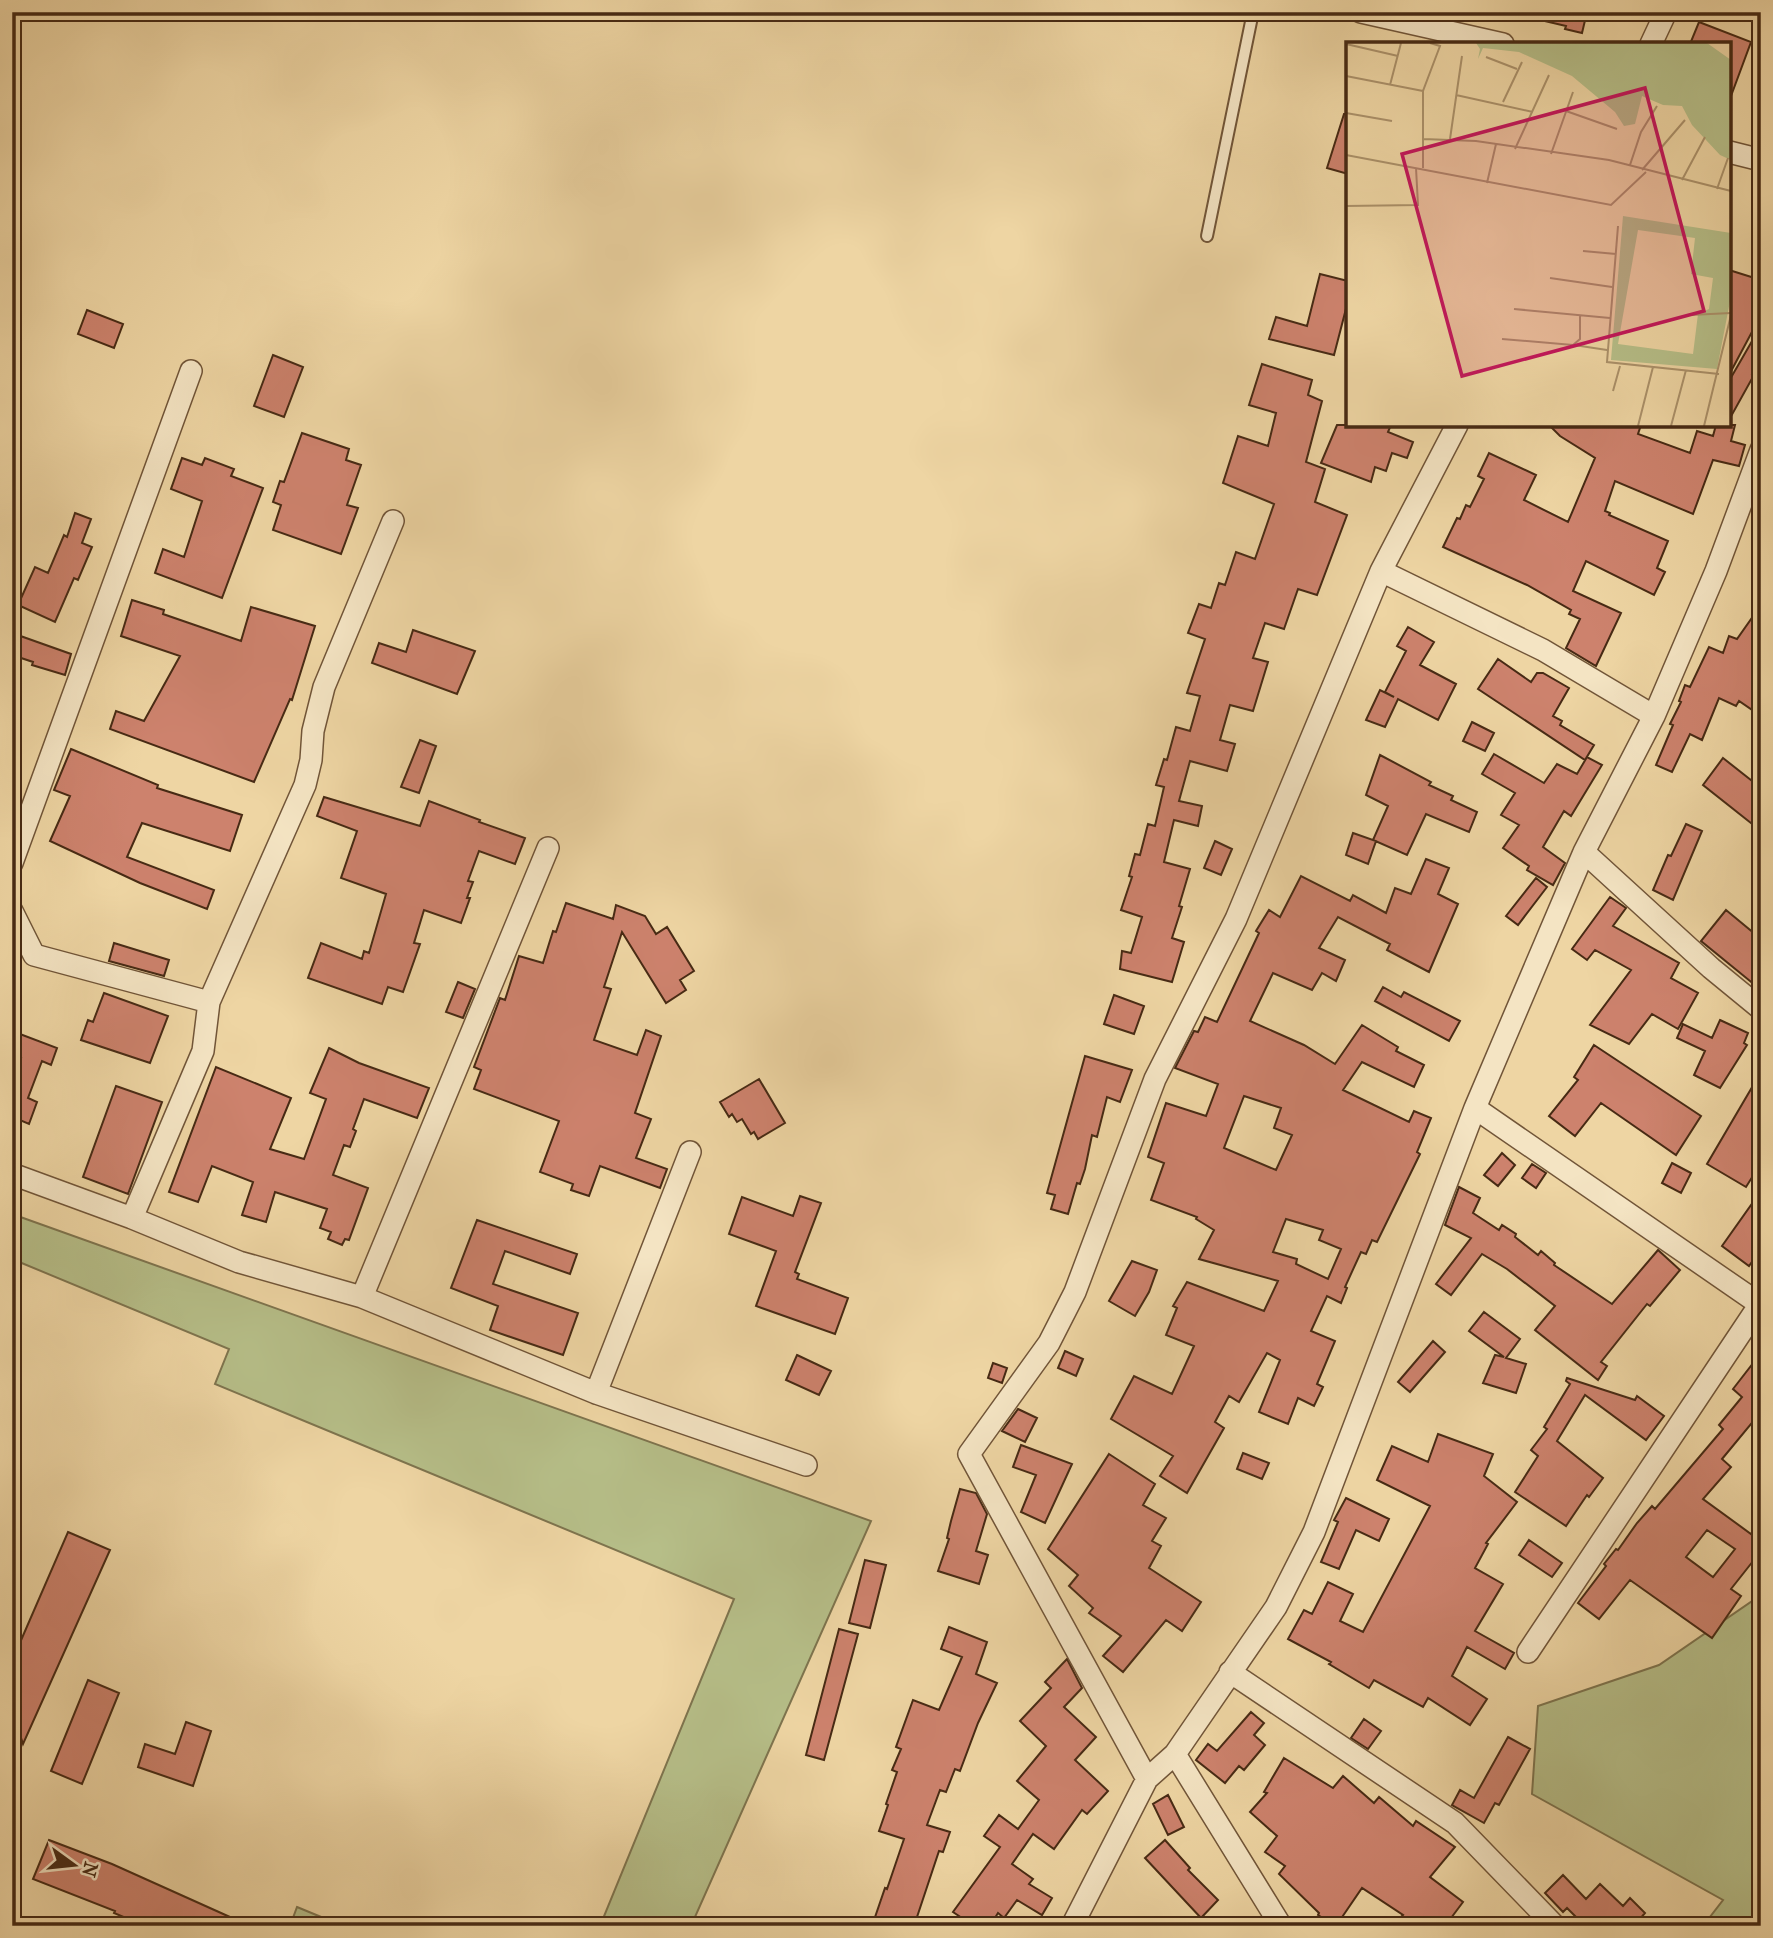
<svg xmlns="http://www.w3.org/2000/svg" width="1773" height="1938" viewBox="0 0 1773 1938" font-family="'IM FELL French Canon',serif">
<style>
.green{fill:#b6be88;stroke:#7e744e;stroke-width:2}
.building{fill:#cd826d;stroke:#472a14;stroke-width:2;fill-rule:evenodd}
.lines{fill:none;stroke-linecap:round;stroke-linejoin:round}
.lane-casing{stroke:#715538;stroke-width:14}
.street-casing{stroke:#715538;stroke-width:24}
.lane{stroke:#f4e4c3;stroke-width:10}
.street{stroke:#f4e4c3;stroke-width:21}
.inset-road{fill:none;stroke:#ab916a;stroke-width:2}
.view{fill:#c2185b;fill-opacity:0.15;stroke:#c2185b;stroke-width:3.5}
.inset-edge{fill:none;stroke:#472a14;stroke-width:3.5}
</style>
<rect width="100%" height="100%" fill="#eed5a3"/>
<filter id="stains"><feTurbulence type="fractalNoise" baseFrequency=".00286" numOctaves="4"/><feColorMatrix values="0 0 0 0 .2 0 0 0 0 .09 0 0 0 0 .02 0 0 0 .5 -.17"/></filter>
<radialGradient id="worn" r=".72"><stop offset=".6" stop-color="#630" stop-opacity="0"/><stop offset="1" stop-color="#630" stop-opacity=".3"/></radialGradient>
<!-- green -->
<path class="green" d="M12 1214 871 1521 691 1926H600L734 1599 215 1384 229 1349 12 1259Z
M1761 1595V1926H1703L1723 1900 1532 1794 1538 1706 1659 1665Z
M297 1907 343 1926H290Z"/>
<!-- building -->
<path class="building" d="M1536 12H1587L1582 33 1565 29 1566 26 1536 19Z
M1699 22 1751 42 1731 96 1729 44H1690Z
M1344 114H1348V174L1327 168Z
M1729 270 1761 280V315L1729 375Z
M1320 274 1348 281V301L1334 355 1269 339 1276 317 1307 326Z
M87 310 123 324 114 348 78 334Z
M1759 329 1761 343 1752 374 1754 375 1729 420V381Z
M273 355 303 367 284 417 254 406Z
M1262 364 1312 380 1308 395 1322 401 1306 462 1325 469 1315 502 1347 515 1317 595 1298 589 1284 629 1265 623 1253 658 1268 662 1253 711 1230 705 1220 740 1235 744 1227 771 1190 761 1179 801 1202 806 1198 826 1174 820 1164 862 1190 869 1179 906 1182 907 1172 938 1184 942 1172 982 1120 969 1122 951 1131 953 1142 917 1121 910 1132 877 1129 876 1135 854 1140 855 1148 824 1155 826 1164 787 1156 785 1164 759 1167 760 1176 727 1190 731 1200 696 1187 693 1205 639 1188 633 1199 604 1211 608 1219 583 1225 585 1236 552 1255 559 1274 504 1223 483 1238 436 1268 446 1276 413 1249 405Z
M1337 425H1391L1388 432 1413 442 1407 458 1392 453 1386 471 1375 467 1371 482 1321 463Z
M1549 425H1641L1638 434 1690 453 1697 431 1713 436 1716 425H1735L1731 441 1745 445 1739 466 1713 460 1693 514 1615 481 1605 511 1610 513 1609 515 1668 541 1657 568 1665 572 1654 595 1586 561 1573 591 1621 613 1596 666 1566 648 1580 619 1569 614 1571 610 1527 585 1443 547 1457 518 1460 519 1466 505 1470 507 1484 479 1478 476 1489 453 1536 475 1524 500 1568 522 1595 458 1560 436Z
M302 433 349 449 346 460 361 465 347 505 358 508 341 554 273 530 281 505 273 502 280 481 284 482Z
M182 458 202 465 205 458 234 469 231 476 263 488 222 598 155 573 163 549 184 557 202 501 171 489Z
M75 513 91 519 82 543 92 547 78 580 74 578 55 622 18 605 35 567 48 573 64 535 67 537Z
M132 600 164 610 163 614 241 641 251 607 315 626 292 700 290 699 254 782 110 729 116 711 144 721 180 656 121 636Z
M1761 605V716L1739 701 1736 706 1719 698 1702 740 1690 734 1672 772 1656 765 1673 725 1670 724 1681 702 1679 701 1685 685 1690 687 1709 647 1723 653 1729 636 1737 639Z
M1408 627 1434 642 1420 665 1456 684 1438 720 1398 699 1385 727 1366 720 1380 690 1394 697 1385 692 1406 651 1397 646Z
M413 630 475 651 457 694 372 663 379 643 406 652Z
M12 633 71 654 65 675 32 665 33 662 12 655Z
M1498 659 1531 682 1537 673H1543L1569 688 1553 716 1562 721 1560 725 1594 745 1585 760 1478 689Z
M1472 722 1494 733 1485 751 1463 741Z
M420 740 436 746 419 793 401 787Z
M71 749 158 785 157 788 242 815 230 851 142 823 127 857 214 890 207 909 140 883 50 841 70 796 54 790Z
M1494 754 1544 783 1557 764 1577 774 1587 757 1602 765 1571 816 1564 811 1543 847 1565 863 1553 885 1527 870 1529 866 1503 848 1519 825 1501 815 1515 793 1482 774Z
M1380 755 1431 782 1429 785 1453 796 1451 800 1477 812 1469 832 1426 814 1407 855 1373 840 1388 806 1366 795Z
M1723 758 1761 788V831L1703 785Z
M324 797 420 826 429 801 480 820 479 822 525 838 515 864 479 851 468 881 473 882 467 898H470L461 923 424 910 414 943 420 944 403 992 388 987 382 1004 308 978 321 943 362 959 364 951 369 953 386 894 341 878 357 831 317 816Z
M1686 824 1702 831 1673 900 1653 890 1668 855 1671 856Z
M1353 833 1376 841 1368 864 1346 855Z
M1215 841 1232 849 1221 875 1204 868Z
M1426 859 1449 868 1438 894 1458 904 1429 972 1387 950 1390 944 1338 917 1319 948 1345 960 1336 981 1322 973 1312 990 1273 973 1250 1021 1304 1045 1335 1064 1362 1025 1398 1047 1396 1051 1424 1065 1414 1087 1362 1062 1343 1090 1409 1122 1414 1111 1431 1118 1417 1152 1420 1154 1377 1242 1372 1240 1366 1254 1361 1252 1345 1287 1347 1288 1341 1303 1327 1296 1311 1331 1335 1341 1317 1384 1323 1387 1314 1406 1298 1398 1288 1424 1259 1412 1280 1360 1267 1353 1239 1402 1229 1396 1215 1422 1224 1428 1187 1493 1160 1476 1173 1456 1111 1419 1134 1376 1172 1394 1194 1346 1166 1335 1177 1308 1173 1306 1187 1282 1264 1311 1278 1281 1199 1259 1214 1230 1196 1219 1197 1217 1151 1200 1164 1163 1148 1157 1166 1103 1206 1116 1218 1084 1175 1068 1194 1031 1198 1032 1205 1017 1217 1022 1259 933 1256 931 1269 910 1280 917 1301 876 1350 901 1353 895 1386 913 1395 888 1411 894ZM1244 1096 1281 1108 1274 1128 1292 1135 1276 1170 1224 1148ZM1286 1219 1323 1230 1319 1240 1341 1249 1328 1279 1296 1264 1297 1259 1273 1252Z
M1536 878 1547 887 1518 925 1506 916Z
M1610 897 1626 908 1613 926 1679 963 1671 978 1698 993 1678 1029 1652 1014 1629 1044 1590 1025 1631 970 1595 950 1587 960 1572 949Z
M566 903 613 919 616 905 645 916 656 934 667 927 694 971 680 980 686 990 666 1003 622 932 604 987 611 989 594 1040 637 1055 646 1030 661 1036 635 1113 651 1119 636 1158 667 1169 660 1188 600 1166 589 1196 571 1190 573 1184 540 1172 559 1121 474 1089 481 1070 474 1067 500 998 505 1000 519 956 543 963 553 931 556 932Z
M1726 910 1761 939V990L1701 941Z
M114 943 169 960 164 976 109 961Z
M458 982 475 989 463 1018 446 1012Z
M1383 987 1401 997 1404 992 1460 1021 1449 1041 1375 1001Z
M104 993 168 1016 150 1063 81 1040 88 1020 93 1022Z
M1114 995 1144 1006 1134 1034 1104 1024Z
M1720 1020 1748 1033 1744 1043 1747 1045 1720 1088 1694 1075 1705 1051 1677 1038 1683 1024 1712 1038Z
M12 1031 57 1048 51 1065 42 1061 28 1098 37 1102 29 1124 20 1120 14 1136 12 1082 21 1058 12 1055Z
M1594 1045 1701 1116 1676 1155 1601 1103 1575 1136 1549 1116 1578 1080 1574 1077Z
M329 1048 359 1063 429 1088 417 1118 364 1099 353 1129 356 1131 350 1147 344 1145 333 1175 368 1188 349 1240 345 1239 342 1245 328 1239 331 1232 320 1228 327 1209 275 1192 266 1222 242 1215 253 1182 212 1166 198 1202 169 1192 216 1067 291 1098 270 1149 304 1159 326 1099 310 1093Z
M1085 1056 1132 1070 1120 1102 1107 1097 1097 1137 1092 1135 1085 1169 1080 1184 1077 1183 1068 1214 1051 1209 1055 1195 1047 1193Z
M1761 1072V1163L1746 1187 1707 1164Z
M759 1079 785 1123 758 1139 754 1132 751 1134 742 1119 737 1122 732 1114 729 1117 720 1102Z
M116 1086 162 1102 128 1194 83 1177Z
M1502 1153 1515 1165 1498 1186 1484 1175Z
M1672 1163 1691 1173 1681 1193 1662 1183Z
M1532 1164 1546 1173 1536 1188 1522 1178Z
M1459 1187 1480 1198 1473 1213 1499 1230 1502 1225 1516 1234 1515 1237 1538 1255 1541 1251 1555 1263 1554 1265 1612 1304 1658 1250 1680 1270 1650 1306 1647 1304 1601 1362 1607 1366 1598 1380 1535 1330 1555 1306 1507 1269 1482 1254 1451 1295 1436 1284 1471 1238 1445 1225Z
M1761 1191V1249L1749 1266 1722 1246Z
M800 1196 821 1203 795 1272 799 1274 797 1279 848 1298 835 1334 756 1306 776 1251 729 1234 742 1197 793 1216Z
M477 1220 577 1254 570 1274 505 1251 493 1284 578 1313 563 1355 490 1330 498 1306 451 1288Z
M1132 1261 1157 1270 1149 1292 1135 1316 1109 1301Z
M1484 1312 1520 1339 1506 1358 1526 1364 1516 1393 1483 1383 1495 1355 1504 1357 1469 1331Z
M1433 1341 1445 1352 1410 1392 1398 1382Z
M1065 1351 1083 1359 1076 1376 1058 1368Z
M1761 1353V1412L1722 1459 1731 1467 1703 1499 1751 1534 1761 1521V1551L1731 1589 1741 1596 1712 1638 1630 1580 1599 1619 1578 1603 1606 1566 1604 1564 1616 1549 1618 1550 1637 1523 1652 1506 1655 1509 1723 1429 1719 1425 1742 1397 1733 1389ZM1707 1530 1735 1549 1713 1577 1686 1557Z
M797 1355 831 1371 819 1395 786 1380Z
M993 1363 1007 1368 1002 1383 988 1378Z
M1567 1378 1635 1400 1637 1396 1664 1416 1646 1440 1585 1395 1557 1441 1603 1478 1589 1497 1587 1495 1566 1526 1515 1492 1538 1456 1531 1450 1547 1429 1544 1427 1570 1384 1566 1381Z
M1018 1409 1037 1418 1025 1442 1002 1431Z
M1438 1434 1493 1454 1484 1476 1517 1502 1486 1543 1488 1544 1475 1568 1503 1584 1475 1631 1514 1653 1505 1669 1467 1647 1452 1676 1487 1699 1470 1725 1428 1698 1423 1707 1374 1680 1369 1688 1329 1664 1331 1662 1288 1639 1304 1610 1312 1614 1328 1582 1353 1594 1340 1621 1363 1632 1430 1506 1377 1480 1392 1446 1428 1462Z
M1021 1445 1072 1464 1045 1523 1021 1512 1036 1475 1013 1467Z
M1243 1453 1269 1463 1262 1479 1237 1469Z
M1109 1454 1155 1484 1143 1505 1166 1518 1152 1541 1161 1546 1149 1568 1201 1602 1182 1631 1166 1620 1123 1672 1103 1656 1121 1636 1089 1613 1093 1608 1069 1586 1078 1575 1048 1549Z
M960 1489 976 1493 987 1514 976 1551 988 1555 979 1584 938 1571 949 1539 947 1538 951 1521Z
M1346 1498 1389 1519 1379 1541 1356 1530 1339 1569 1321 1562 1338 1522 1334 1520Z
M68 1532 110 1550 23 1744 21 1738 12 1757V1661Z
M1529 1540 1562 1563 1552 1577 1519 1555Z
M865 1560 886 1565 870 1628 849 1623Z
M949 1627 987 1642 976 1674 997 1683 978 1723 960 1771 955 1769 946 1792 940 1790 927 1825 950 1832 943 1852 939 1851 914 1926H872L885 1888 887 1889 904 1839 879 1831 888 1805 886 1804 897 1772 892 1770 901 1749 896 1747 913 1700 939 1710 962 1657 941 1649Z
M839 1629 858 1634 824 1760 806 1755Z
M1067 1659 1082 1688 1064 1707 1096 1737 1075 1760 1108 1791 1087 1814 1082 1810 1054 1849 1033 1834 1012 1864 1033 1879 1029 1884 1052 1898 1042 1915 1017 1900 1004 1918 998 1913 990 1926H974L953 1912 1000 1847 984 1836 999 1815 1018 1829 1039 1800 1017 1781 1046 1746 1020 1721 1051 1688 1045 1682Z
M88 1680 119 1693 82 1784 51 1771Z
M1251 1712 1264 1723 1254 1735 1265 1745 1244 1770 1239 1766 1225 1783 1196 1760 1208 1744 1217 1751Z
M1364 1719 1381 1731 1368 1749 1351 1738Z
M186 1722 211 1731 193 1786 138 1767 145 1744 175 1754Z
M1508 1737 1530 1749 1499 1805 1495 1803 1484 1823 1452 1805 1460 1790 1474 1798Z
M1284 1758 1333 1788 1343 1776 1374 1803 1379 1797 1413 1826 1416 1821 1455 1847 1430 1877 1463 1902 1445 1926H1414L1402 1916 1403 1915 1362 1888 1336 1926 1318 1915 1319 1913 1279 1874 1285 1866 1265 1852 1277 1836 1250 1812 1267 1793 1264 1792Z
M1168 1795 1184 1827 1168 1835 1153 1804Z
M49 1840 112 1864 250 1926H145L114 1913 115 1911 33 1879Z
M1165 1840 1190 1868 1188 1870 1218 1900 1201 1918 1145 1858Z
M1563 1875 1586 1899 1600 1884 1623 1906 1630 1898 1645 1913 1634 1926H1585L1567 1908 1563 1912 1545 1893Z"/>
<g class="lines">
<defs>
<path id="lane" d="M1207 236 1253 12"/>
<path id="street" d="M1361 12 1503 44
M1651 44 1666 12
M1729 152 1761 160
M1381 571 1543 650 1654 716
M1584 852 1711 968 1761 1009
M12 863 191 371
M12 911 34 955 209 1002
M1475 1108 1761 1305
M12 1174 132 1218 239 1262 362 1297 596 1393 806 1465
M132 1218 203 1051 209 1002 305 785 311 760 313 731 324 687 393 521
M362 1297 548 848
M596 1393 690 1152
M1528 1652 1760 1304
M1230 1672 1455 1823 1555 1926
M1175 1754 1281 1926
M1147 1779 969 1454 1049 1343 1075 1292 1155 1079 1236 919 1381 571 1457 425
M1072 1926 1147 1779 1175 1754 1276 1607 1314 1532 1475 1108 1584 852 1654 716 1716 571 1761 450"/>
</defs>
<!-- lane casing -->
<use href="#lane" class="lane-casing"/>
<!-- street casing -->
<use href="#street" class="street-casing"/>
<!-- lane -->
<use href="#lane" class="lane"/>
<!-- street -->
<use href="#street" class="street"/>
</g>
<!-- overview -->
<g transform="translate(1346 42)">
<rect width="385" height="385" fill="#eed5a3"/>
<path d="M130 1H361L385 18V118L374 113 346 83 336 64 317 63 296 54 289 82 278 84 269 70 226 34 173 10 137 6 132 17 134 7ZM277 174 385 191V254L371 327 265 318ZM292 188 349 196 345 232 367 236 363 267 352 272 347 312 272 302Z" fill="#b6be88" fill-rule="evenodd"/>
<path class="inset-road" d="M0 2 52 14M140 15 171 27M0 34 77 49M44 43 55 1M110 53 187 70M157 60 176 20M220 69 271 87M0 71 46 79M77 97 130 99 263 118 385 149M104 97 116 14M169 107 203 33M205 112 227 50M0 113 265 163 300 130M284 123 295 90 311 64M77 126V49L94 4 84 1M296 128 339 78M336 138 359 95M141 141 150 102M371 147 382 116M0 164 72 163 70 126M272 184 261 320 373 332M237 209 270 212M204 236 266 245M168 267 264 276M344 273 385 271M156 297 227 303 234 297V274M228 303 261 308M267 349 274 324M292 384 307 325M325 384 340 328M358 384 385 273"/>
<path class="view" d="M299 46 358 269 116 334 56 112Z"/>
<rect width="385" height="385" class="inset-edge"/>
</g>
<!-- margin -->
<rect width="1773" height="1938" fill="none" stroke="#eed5a3" stroke-width="42"/>
<rect x="14" y="14" width="1745" height="1910" fill="none" stroke="#472a14" stroke-width="3.5"/>
<rect x="21" y="21" width="1731" height="1896" fill="none" stroke="#472a14" stroke-width="2"/>
<!-- north arrow -->
<g transform="translate(74 1865) rotate(105)" stroke="#f4e4c3" stroke-width="5" paint-order="stroke">
<path d="M0-5L12 26L0 18L-12 26Z" fill="#472a14"/>
<text y="-10" font-size="19" font-weight="bold" text-anchor="middle" fill="#472a14">N</text>
</g>
<rect width="100%" height="100%" filter="url(#stains)"/>
<rect width="100%" height="100%" fill="url(#worn)"/>
</svg>
